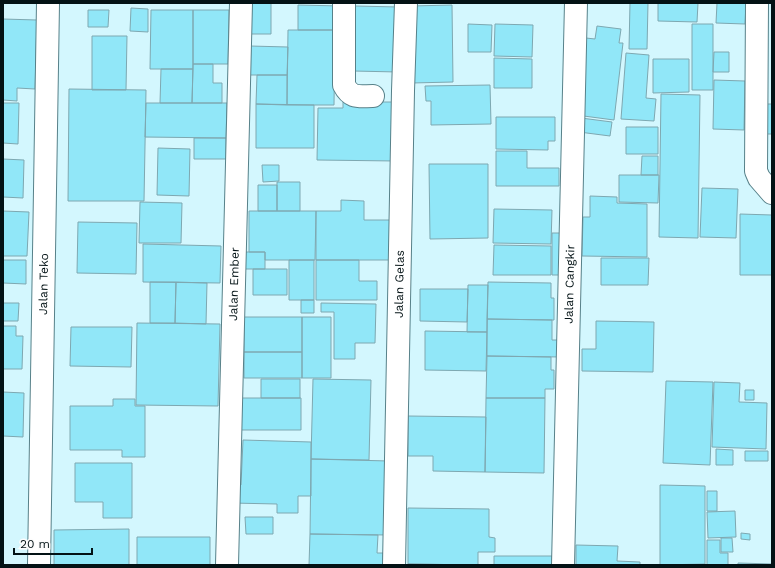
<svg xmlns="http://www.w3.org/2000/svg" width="775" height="568" viewBox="0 0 775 568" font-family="'Work Sans',sans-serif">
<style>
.building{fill:#91e7f8;stroke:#7ea8b1}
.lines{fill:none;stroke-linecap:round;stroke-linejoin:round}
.street-casing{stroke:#578189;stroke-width:24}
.street{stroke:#fff;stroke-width:22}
.labels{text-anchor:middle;stroke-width:3;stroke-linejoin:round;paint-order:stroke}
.street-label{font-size:12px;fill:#031215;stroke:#fcfcfc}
</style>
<rect width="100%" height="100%" fill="#d3f7fe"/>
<!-- building -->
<path class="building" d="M247 3H271V34H247Z
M630 3H648L647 49H629Z
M658 3H698L697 22 658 21Z
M717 3H746L745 24 716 23Z
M298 5 341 6V30H298Z
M452 5 453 82 412 83 411 6Z
M355 6 399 7 398 72 353 71Z
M131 8 148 9V32L130 31Z
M88 10H109L108 27H88Z
M151 10H193V69H150Z
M193 10H229L228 64H193Z
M3 19 37 20 35 89 17 88V101L3 100Z
M468 24 492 25 491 52H468Z
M495 24 533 25 532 57 494 56Z
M692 24H713V90H692Z
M597 26 621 29 619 43H623L614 120 576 115 586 38 595 39Z
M288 30H335L334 105H287Z
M92 36H127L126 90H92Z
M250 46 288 47 287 75H249Z
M714 52H729V72H713Z
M626 53 649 55 646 98 656 99 654 121 621 119Z
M494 58 532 59V88H494Z
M653 59H689V92L653 93Z
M193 64H213V83H222V103H192Z
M161 69H193L192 103H160Z
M257 75H287V105L256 104Z
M714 80 745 81 744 130 713 129Z
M490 85 491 124 431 125V101H426L425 86Z
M69 89 146 90 144 201H68Z
M661 94 700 95 698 238 659 237Z
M343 102H395V161L317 160 318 108H343Z
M3 103H19L18 144 3 143Z
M146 103H227L226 138 145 137Z
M256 104 314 105V148H256Z
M766 104H772V134H766Z
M496 117H555V141H548V150L496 149Z
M581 118 612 122 610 136 579 132Z
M626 127H658V154H626Z
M194 138H226V159H194Z
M158 148 190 149 189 196 157 195Z
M496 151H527V168H559V186H496Z
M642 156H658V175H641Z
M3 159 24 160 23 198 3 197Z
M429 164H488V238L430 239Z
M262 165H279V181L263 182Z
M619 175H659L658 203 619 202Z
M277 182H300V211H277Z
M258 185H277V211H258Z
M702 188 738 189 736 238 700 237Z
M590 196 617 197V203L647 204V257L582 256 583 217H590Z
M341 200 364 201V220H390V260H316V211H341Z
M140 202 182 203 181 243H139Z
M494 209 552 210 551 244 493 243Z
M3 211 29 212 27 256H3Z
M249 211H316L315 260H265V252H249Z
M740 214 772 215V275H740Z
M78 222 137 223 136 274 77 273Z
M552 233H566L565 275H552Z
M143 244 221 246 220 283 143 282Z
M494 245 551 246V275H493Z
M241 252H265V269H241Z
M601 258H649L648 285H601Z
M3 260H26V284L3 283Z
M289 260H314V300H289Z
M316 260H359V281H377V300H316Z
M253 269H287V295H253Z
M150 282H176L175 323H150Z
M176 282 207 283 206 324 175 323Z
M488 282 551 283V298H554V320L487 319Z
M468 285H488L487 332H467Z
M420 289H468L467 322 420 321Z
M301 300H314V313H301Z
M3 303H19L18 321H3Z
M321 303 376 304 375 343H355V359H334V312H321Z
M244 317H302V352H244Z
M302 317H331V378H302Z
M487 319 552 320V340H562L561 357 487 356Z
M596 321 654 322 653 372 582 371V349H596Z
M137 323 220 324 218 406 136 405Z
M3 326H16V336H23L22 369H3Z
M71 327H132L131 367 70 366Z
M425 331 487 332 486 371 425 370Z
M244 352H302V378H244Z
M487 356 551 357V370H554V389H545V398H486Z
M261 379H300V398H261Z
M313 379 371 380 369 460 311 459Z
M666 381 713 382 710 465 663 463Z
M714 382 740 383 739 402 767 403 766 449 712 447Z
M745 390H754V400H745Z
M3 392 24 393 23 437 3 436Z
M241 398H301V430H241Z
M486 398H545L544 473 485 472Z
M113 399H135V406H145V457H122V450H70V406H113Z
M408 416 486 417 485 472 433 471V456H408Z
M243 440 311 442V496H298V513H277V504L231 503V485H241Z
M716 449 733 450V465H716Z
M745 451H768V461H745Z
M311 459 389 461 388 535 310 534Z
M75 463H132V518H103V502H75Z
M660 485 705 486V564L660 565Z
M707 491H717V511H707Z
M408 508 489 509V537L495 538V552H478V565L408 564Z
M735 511 736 537 708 538 707 512Z
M245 517H273V534H246Z
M129 529V565H54V530Z
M741 533 750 534V540L741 539Z
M310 534 378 535 377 553H383V565H309Z
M137 537H210V565H137Z
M721 538H732L733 552H721Z
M707 540H720V553H728V565H707Z
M576 545 618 546 617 561 640 562V565H576Z
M494 556H552V565H494Z
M738 563 772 564V565H738Z
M408 564 478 565H408Z"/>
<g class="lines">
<defs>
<g id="street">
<path d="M344 3V85C351 99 359 96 373 96"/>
<path d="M757 3 756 171 759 178 772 193"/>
<path id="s1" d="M39 565 48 3"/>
<path id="s2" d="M227 565 241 3"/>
<path id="s3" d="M394 565 403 91 406 3"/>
<path id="s4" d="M563 565 576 3"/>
</g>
</defs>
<!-- street casing -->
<use href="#street" class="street-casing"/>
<!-- street -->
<use href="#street" class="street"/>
</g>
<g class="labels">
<!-- street labels -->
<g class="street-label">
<text dy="4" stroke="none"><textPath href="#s1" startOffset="281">Jalan Teko</textPath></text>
<text dy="4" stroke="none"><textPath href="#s2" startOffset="281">Jalan Ember</textPath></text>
<text dy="4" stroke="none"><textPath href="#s3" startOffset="281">Jalan Gelas</textPath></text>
<text dy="4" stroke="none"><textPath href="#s4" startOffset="281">Jalan Cangkir</textPath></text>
</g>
</g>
<!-- border -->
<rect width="775" height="568" fill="none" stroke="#031215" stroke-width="8"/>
<!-- scale -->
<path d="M14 548v6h78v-6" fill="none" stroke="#031215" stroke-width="2"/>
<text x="20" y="548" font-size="12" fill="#031215" stroke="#fcfcfc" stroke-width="3" paint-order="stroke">20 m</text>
</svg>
